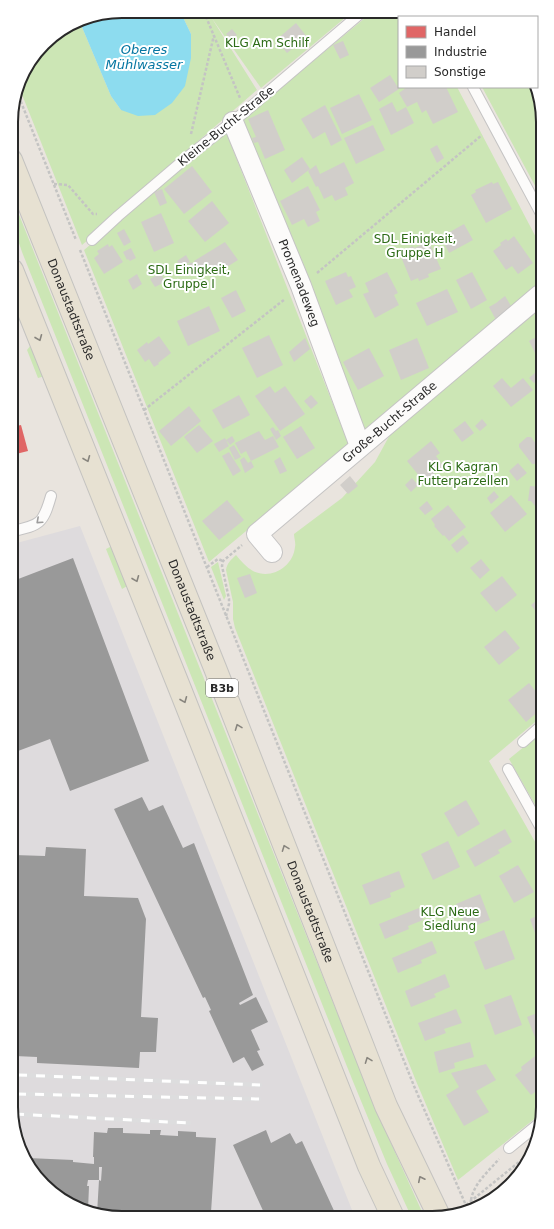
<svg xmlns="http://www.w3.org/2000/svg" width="554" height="1229" viewBox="0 0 554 1229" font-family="'DejaVu Sans',sans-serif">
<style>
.industrial{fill:#dedbdd}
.green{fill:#cce6b5}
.water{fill:#8ddcef}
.shops{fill:#e06666}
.industry{fill:#999}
.building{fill:#d1ceca}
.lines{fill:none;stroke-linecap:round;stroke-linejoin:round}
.lane-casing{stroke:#c5c4c4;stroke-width:12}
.street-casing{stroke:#c5c4c4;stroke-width:22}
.primary-casing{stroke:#c4c3c0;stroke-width:24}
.path{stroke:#c4c4c3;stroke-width:2.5;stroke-dasharray:3 2;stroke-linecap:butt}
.lane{stroke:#fcfbfa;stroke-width:10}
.street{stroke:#fcfbfa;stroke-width:20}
.primary{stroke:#e7e1d2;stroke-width:22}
.rail-casing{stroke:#ddddde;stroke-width:4.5}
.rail{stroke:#fff;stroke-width:3;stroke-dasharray:9;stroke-linecap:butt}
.oneway{stroke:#88857e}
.oneway2{stroke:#9d9c9c}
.labels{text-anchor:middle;stroke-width:4;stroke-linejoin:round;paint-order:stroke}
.shield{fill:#fff;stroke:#696969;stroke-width:1}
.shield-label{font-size:11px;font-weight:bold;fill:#292929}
.park-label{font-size:12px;fill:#2c6b15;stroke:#fff}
.street-label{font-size:12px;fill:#292929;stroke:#fff}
.water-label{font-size:13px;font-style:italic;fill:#0576a2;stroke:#fff}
.rim{fill:none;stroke:#292929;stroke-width:2}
</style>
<rect width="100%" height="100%" fill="#e9e4de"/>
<!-- industrial -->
<path class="industrial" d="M80 526 354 1215 100 1216 49 1190 15 1136 13 544Z"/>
<!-- green -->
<path class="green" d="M180 11 352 12 261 88 211 17 257 90 95 231V234L82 245 19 87 23 72 49 39 79 20 111 96 121 110 191 34Z
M371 13H418L420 17H399V87H457L540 245V286L365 432 307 273 243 119Z
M482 87H536L539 93 540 195Z
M226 132 349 445 209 562 84 250Z
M12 197 352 1050 390 1141 423 1214H410L387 1164 352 1079 22 252 12 222Z
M540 308 541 717 489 761 542 854 543 1112 458 1180 416 1081 235 628 233 619V602L226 570C227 563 231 560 236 555 241 561 246 567 253 571 271 580 293 567 295 547 296 543 294 538 294 534L342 498 375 462 392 431Z
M31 345 45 376 38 378 27 350Z
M114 545 129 585 122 589 106 549Z
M218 562 226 596 224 600 211 567Z
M541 733 542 817 509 759Z"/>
<!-- water -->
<path class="water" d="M122 11H180L191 34V58L185 86 172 103 155 115 138 116 121 110 111 96 79 20Z"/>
<!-- shops -->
<path class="shops" d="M21 425 28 451 12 455V427Z"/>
<!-- industry -->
<path class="industry" d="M73 558 149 761 70 791 50 739 18 751 13 738V581Z
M142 797 149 811 163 805 183 848 194 843 253 995 239 1003 240 1005 256 997 268 1022 251 1030 260 1050 257 1051 264 1065 252 1071 244 1057 233 1063 209 1011 211 1010 205 997 203 998 114 809Z
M46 847 86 849 84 896 138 898 146 919 141 1017 158 1018 156 1052H140L139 1068 37 1063V1057L15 1056 14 855 45 856Z
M15 1073H18L16 1104H15Z
M108 1128H123V1133L150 1134V1130H161L160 1135 178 1136V1131L196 1132V1137L216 1138 211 1212H213V1215L100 1216 97 1214 99 1180 101 1181 102 1167H99V1180H88L87 1186H89L88 1210 49 1190 28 1158 73 1160V1162L94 1164V1157H93L94 1132 107 1133Z
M266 1130 271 1143 290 1133 296 1144 302 1141 336 1215H265L233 1145Z"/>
<!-- building -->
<path class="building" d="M296 23 307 37 287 53 276 40Z
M232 29 237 35 231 39 226 34Z
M343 41 349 55 340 59 333 45Z
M390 75 399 89 379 102 370 88Z
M407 87H446L458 112 433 124 426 110 422 113 417 102 407 107 399 93Z
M359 94 372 120 342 134 330 108Z
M392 102 397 112 406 107 414 123 391 135 379 109Z
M325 105 342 140 331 146 325 132 313 139 301 119Z
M268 110 285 150 265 159 258 142 254 143 252 138 256 137 248 119Z
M373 125 385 150 356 164 344 138Z
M437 145 444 158 437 163 430 149Z
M302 157 310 169 292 183 284 170Z
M344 162 354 183 345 188 348 195 335 201 332 195 324 199 318 186 316 187 308 171 316 165 320 174Z
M192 166 212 192 184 214 164 189Z
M492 182 493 184 498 182 512 209 486 223 471 195 476 192 475 190Z
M308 186 320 210 316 212 320 221 308 227 304 219 292 225 280 201Z
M162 189 167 203 160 206 154 192Z
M212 201 229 223 205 242 188 221Z
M161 213 174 243 154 252 141 222Z
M464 224 473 240 449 253 441 237Z
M124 229 131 242 124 246 117 233Z
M514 236 533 263 518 274 512 266 506 270 493 251 501 245 500 243 506 239 508 241Z
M225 242 238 260 214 275 208 266 200 270 194 261Z
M429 242 441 269 428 274 429 277 419 281 418 278 411 281 399 252 413 246 414 248Z
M108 244 109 247 112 245 123 262 104 274 94 258 99 254 97 251Z
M131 248 136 258 130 261 128 259 127 260 123 252Z
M186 255 190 262 181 267 177 261Z
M192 262 196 269 187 274 183 268Z
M346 272 348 277 351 276 356 287 349 290 353 297 336 305 325 281Z
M387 272 398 293 394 295 399 305 375 318 363 294 369 292 365 283Z
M472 272 487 300 471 309 456 280Z
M161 273 165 282 155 287 150 279Z
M137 274 142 284 133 290 128 280Z
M447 289 458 312 427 326 416 303Z
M236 290 246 311 232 318 221 298Z
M505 296 511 306 502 314 504 316 496 320 489 307 496 303Z
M209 306 220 331 188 346 177 321Z
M269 335 283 365 257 378 242 348Z
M540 335V363L529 341Z
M159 336 171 353 158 363 159 364 154 367 149 359 145 362 137 350 147 342 148 344Z
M305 338 310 349 294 362 289 352Z
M417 338 429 368 401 380 389 350Z
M369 348 384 376 358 390 343 362Z
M536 372 540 376V378L534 383 529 378Z
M502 378 511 388 523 378 533 390 511 407 493 386Z
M270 386 275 393 285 386 305 414 280 431 255 396Z
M239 395 250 415 223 429 212 410Z
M311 395 318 403 311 409 304 401Z
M189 406 201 421 171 446 159 431Z
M482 419 487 425 480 431 475 426Z
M465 421 474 433 462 442 453 430Z
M199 425 213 441 197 453 184 437Z
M301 426 315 448 297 459 283 437Z
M273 427 276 431 278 430 281 436 276 440 270 429Z
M259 431 265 440 273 436 279 447 251 461 246 451 241 454 235 443Z
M232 436 235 441 230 445 226 440Z
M527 437H531L536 444 540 446V464H532L519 447V444Z
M225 438 229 446 219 452 214 444Z
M431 441 440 453 436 456 443 466 424 482 407 461Z
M234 445 241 457 235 460 229 448Z
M229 452 241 471 233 476 222 456Z
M244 457 248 463 251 461 254 467 245 473 240 460Z
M280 457 287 471 280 474 274 461Z
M518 463 527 473 517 481 509 471Z
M350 476 358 486 348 494 340 485Z
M412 478 418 485 411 492 405 485Z
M530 486 541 487V510L535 509 537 506H535L531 501H528Z
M494 491 499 497 491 504 487 498Z
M511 495 527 514 505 532 490 513Z
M227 500 244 520 219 540 202 521Z
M427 501 433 509 425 515 419 508Z
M448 505 466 527 449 541 444 535 443 536 434 526 435 525 431 519Z
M463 535 469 543 457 553 451 545Z
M481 559 490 570 480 579 470 568Z
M250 574 257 593 245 598 237 578Z
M502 576 517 595 496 612 480 593Z
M541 597V618L531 605Z
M505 630 520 648 499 665 484 647Z
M529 683 541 698V709L526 722 508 700Z
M466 800 480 824 458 837 444 813Z
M505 829 512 842 498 850 500 853 475 867 466 851Z
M448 841 460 867 433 880 421 854Z
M518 865 534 892 514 903 499 876Z
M399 871 405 887 390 893 391 897 370 905 362 885Z
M480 894 490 920 467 929 456 904Z
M419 908 423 920 408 926 409 929 385 939 379 924Z
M542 914V947H540L530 919Z
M504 930 515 959 485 970 474 942Z
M432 941 437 953 421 960 422 963 398 973 392 958Z
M445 974 450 987 434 994 436 997 411 1007 405 991Z
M511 995 522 1025 495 1035 484 1005Z
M456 1009 462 1023 444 1029 446 1033 425 1041 418 1023Z
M542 1011V1044L538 1045 527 1017Z
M470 1042 474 1057 454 1063 455 1068 439 1073 434 1052Z
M543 1050V1086L531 1095 515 1075 522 1070 521 1067Z
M486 1064 496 1080 476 1091 489 1112 464 1126 446 1095 459 1087 451 1073Z"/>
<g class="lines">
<defs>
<path id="lane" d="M434 13 436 17
M473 87 540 212
M92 240 118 216 185 159 246 111 361 13
M13 531C40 525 43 524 51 496
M523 742 541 726
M508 769 542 830
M509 1148 541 1122"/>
<g id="street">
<path id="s1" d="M233 122 301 286 360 446"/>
<path id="s2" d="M272 552 257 534 540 295"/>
</g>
<g id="primary">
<path id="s3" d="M11 160 215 668 386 1106 438 1214"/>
<path d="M12 270 180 689 369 1166 392 1215"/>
</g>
</defs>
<!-- lane casing -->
<use href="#lane" class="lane-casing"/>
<!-- street casing -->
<use href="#street" class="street-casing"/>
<!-- primary casing -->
<use href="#primary" class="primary-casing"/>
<!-- path -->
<path class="path" d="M204 12 240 98
M17 92 76 240
M191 134 214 35
M54 184 68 185 93 214H97
M80 250 414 1086 468 1210
M317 273 482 135
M144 410 285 299
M207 567 218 559 223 561
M226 616 229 604V599L222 566 223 561 242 545
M471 1200C474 1183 488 1172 499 1159
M466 1205 535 1149"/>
<!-- lane -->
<use href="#lane" class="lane"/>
<!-- street -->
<use href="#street" class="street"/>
<!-- primary -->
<use href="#primary" class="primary"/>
<defs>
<path id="rail" d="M18 1075 260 1085
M17 1094 259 1099
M15 1114 189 1123"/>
</defs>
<!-- rail casing -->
<use href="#rail" class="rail-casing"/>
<!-- rail -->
<use href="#rail" class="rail"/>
</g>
<!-- one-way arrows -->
<defs><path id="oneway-chevron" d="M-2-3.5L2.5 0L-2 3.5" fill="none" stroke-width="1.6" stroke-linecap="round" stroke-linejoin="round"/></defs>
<g class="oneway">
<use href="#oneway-chevron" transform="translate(39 338) rotate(68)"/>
<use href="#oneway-chevron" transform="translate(87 459) rotate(68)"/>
<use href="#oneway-chevron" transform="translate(136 579) rotate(68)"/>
<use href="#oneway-chevron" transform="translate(184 700) rotate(68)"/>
<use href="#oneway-chevron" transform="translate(238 727) rotate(-111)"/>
<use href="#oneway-chevron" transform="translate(285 848) rotate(-111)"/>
<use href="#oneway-chevron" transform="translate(368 1060) rotate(-111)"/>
<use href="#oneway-chevron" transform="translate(421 1179) rotate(-116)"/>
</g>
<use class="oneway2" href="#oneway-chevron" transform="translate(39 521) rotate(138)"/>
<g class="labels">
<!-- shield labels -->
<rect class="shield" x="206" y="679" width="32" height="18" rx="3"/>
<g class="shield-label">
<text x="222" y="692">B3b</text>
</g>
<!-- park labels -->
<g class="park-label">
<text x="267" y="47">KLG Am Schilf</text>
<text x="415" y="243">SDL Einigkeit,<tspan x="415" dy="14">Gruppe H</tspan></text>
<text x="189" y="274">SDL Einigkeit,<tspan x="189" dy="14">Gruppe I</tspan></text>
<text x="463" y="471">KLG Kagran<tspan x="463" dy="14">Futterparzellen</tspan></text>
<text x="450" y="916">KLG Neue<tspan x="450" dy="14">Siedlung</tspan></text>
</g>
<!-- street labels -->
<g class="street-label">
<text transform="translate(226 126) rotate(-39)" y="4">Kleine-Bucht-Straße</text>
<text dy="4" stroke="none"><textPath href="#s1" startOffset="174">Promenadeweg</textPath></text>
<text dy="4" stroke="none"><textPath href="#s3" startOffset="161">Donaustadtstraße</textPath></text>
<text dy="4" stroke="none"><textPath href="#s2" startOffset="197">Große-Bucht-Straße</textPath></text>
<text dy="4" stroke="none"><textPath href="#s3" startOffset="485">Donaustadtstraße</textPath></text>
<text dy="4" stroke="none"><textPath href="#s3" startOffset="809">Donaustadtstraße</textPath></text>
</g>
<!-- water labels -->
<g class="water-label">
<text x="144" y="54">Oberes<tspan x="144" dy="15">Mühlwasser</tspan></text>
</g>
</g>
<!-- crop -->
<path d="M0 0H554V1229H0ZM122 18H432A104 104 0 0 1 536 122V1107A104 104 0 0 1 432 1211H122A104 104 0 0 1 18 1107V122A104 104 0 0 1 122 18Z" fill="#fff" fill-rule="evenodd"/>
<path class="rim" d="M122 18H432A104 104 0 0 1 536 122V1107A104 104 0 0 1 432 1211H122A104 104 0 0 1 18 1107V122A104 104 0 0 1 122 18Z"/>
<!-- legend -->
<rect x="398" y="16" width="140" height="72" fill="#ffffff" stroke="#a9a9a9"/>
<rect x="406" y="26" width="20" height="12" fill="#e06666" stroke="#a9a9a9"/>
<text x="434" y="36" font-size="12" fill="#292929">Handel</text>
<rect x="406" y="46" width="20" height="12" fill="#999999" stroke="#a9a9a9"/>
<text x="434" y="56" font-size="12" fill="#292929">Industrie</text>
<rect x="406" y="66" width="20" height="12" fill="#d1ceca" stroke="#a9a9a9"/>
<text x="434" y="76" font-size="12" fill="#292929">Sonstige</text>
</svg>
